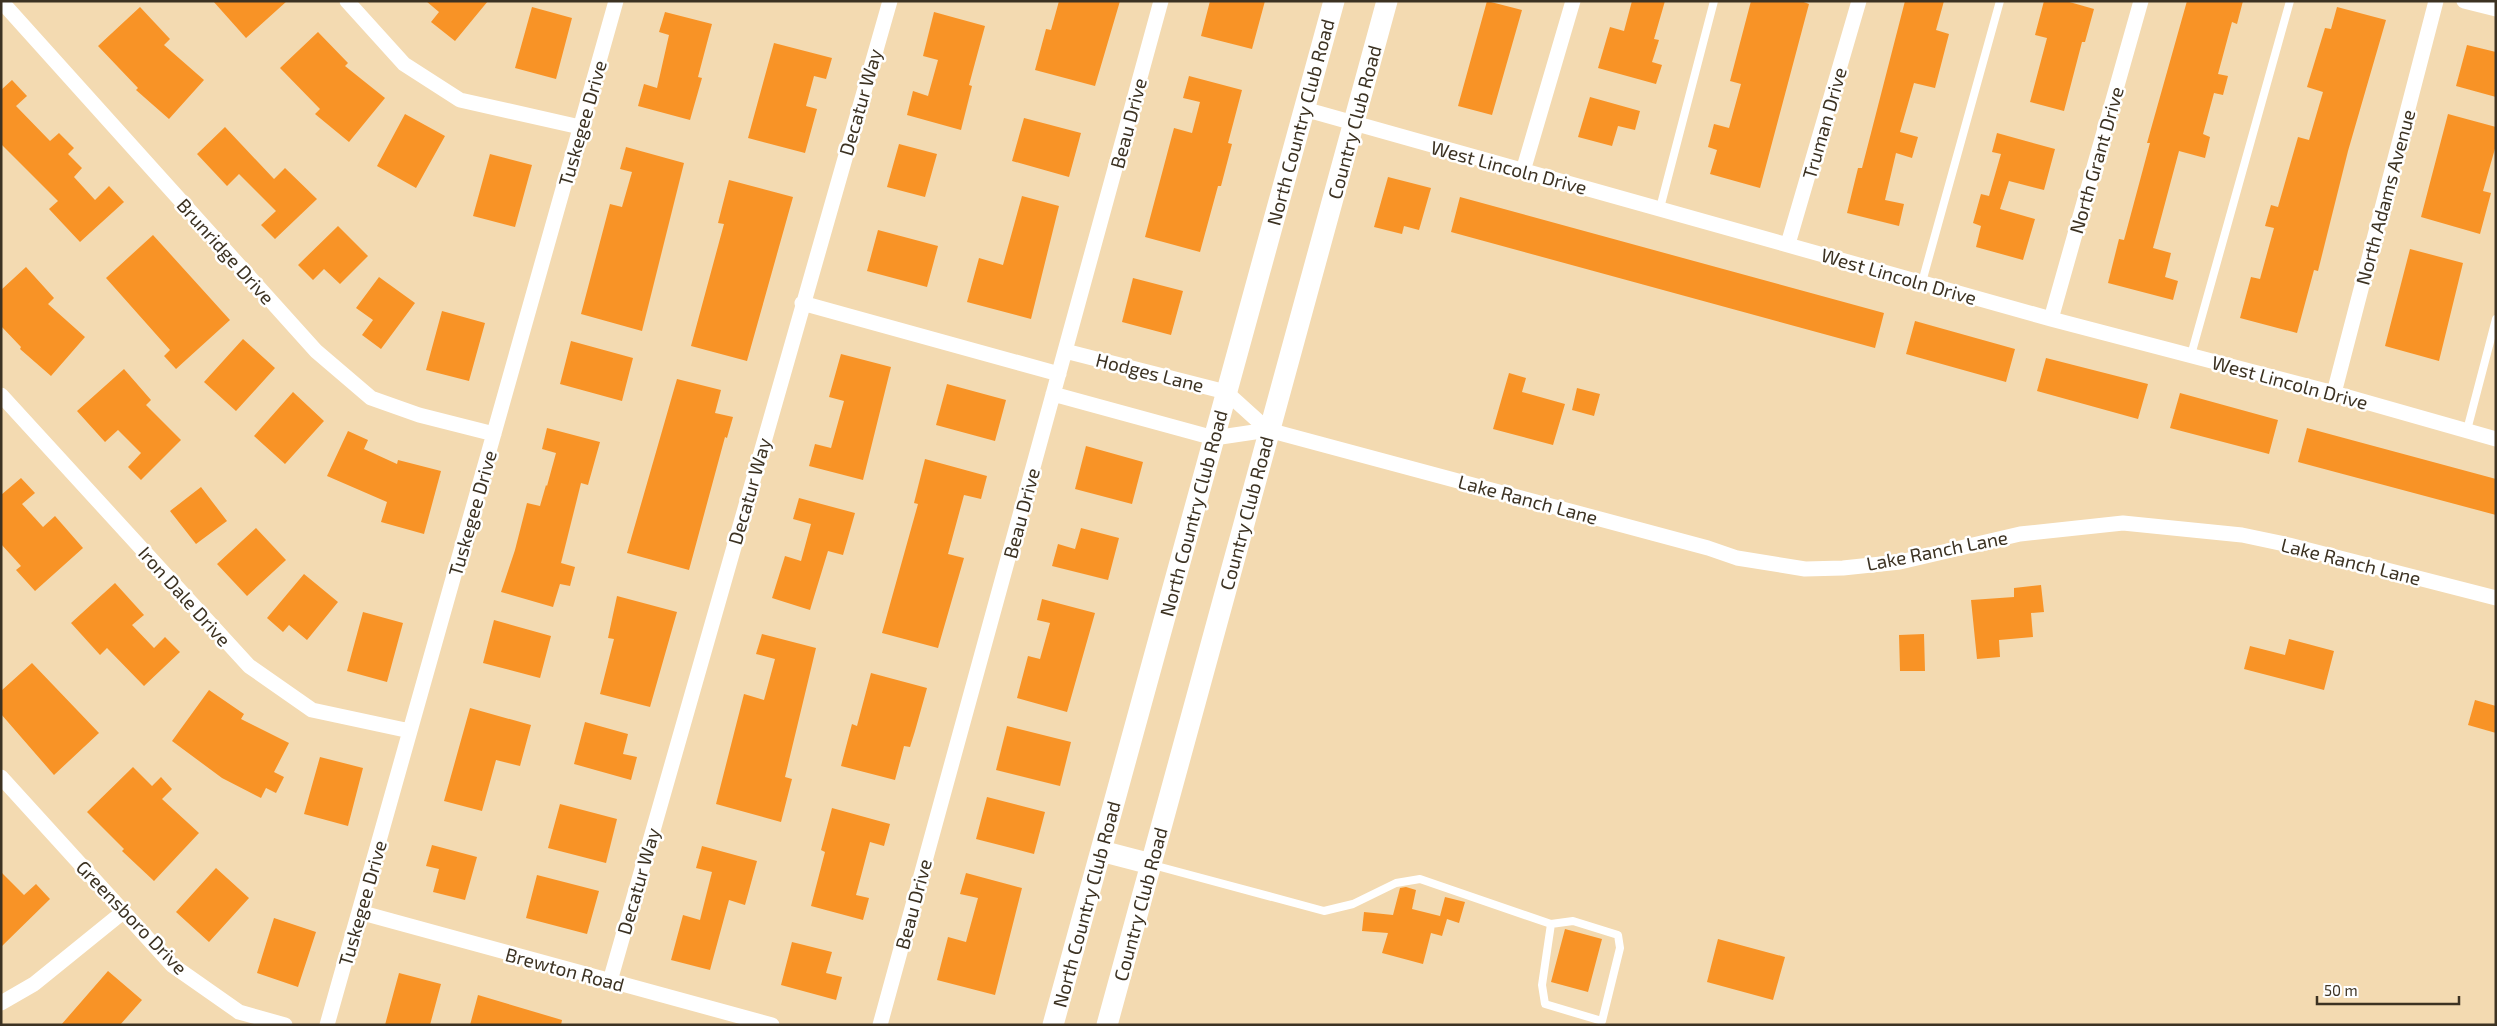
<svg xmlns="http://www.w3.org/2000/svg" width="2497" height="1026" viewBox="0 0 2497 1026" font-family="'Exo 2',sans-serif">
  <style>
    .building { fill: #f89326 }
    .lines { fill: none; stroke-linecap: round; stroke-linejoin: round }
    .lane { stroke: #fff; stroke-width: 8 }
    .street { stroke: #fff; stroke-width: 15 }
    .secondary { stroke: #fff; stroke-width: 21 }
    .labels { text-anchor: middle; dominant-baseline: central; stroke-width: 5; stroke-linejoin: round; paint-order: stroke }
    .street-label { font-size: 19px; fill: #3c3222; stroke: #fff }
  </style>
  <rect width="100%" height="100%" fill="#f3dab1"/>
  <path class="building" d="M213,1H287L246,38Z
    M426,1H488L455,41L431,22L439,12Z
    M1059,1H1120L1095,86L1035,70L1046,29L1051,30Z
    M1210,1H1265L1252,49L1201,36Z
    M1487,1L1522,10L1492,115L1458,106Z
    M1632,1H1665L1654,39L1659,40L1652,62L1662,65L1656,84L1598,68L1610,27L1624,31Z
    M1751,1H1801L1809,4L1760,188L1710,174L1717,150L1708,147L1714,124L1729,128L1741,84L1730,81Z
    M1905,1H1944L1936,30L1949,34L1935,88L1914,83L1900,132L1918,137L1912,158L1896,153L1885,200L1904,204L1899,226L1847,213L1858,168H1862Z
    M2044,1H2066L2094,9L2085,42H2082L2064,111L2030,102L2047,38L2035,35Z
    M2187,1H2243L2237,24L2232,22L2218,74L2228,76L2223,95L2214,93L2203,134L2210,137L2205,158L2179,151L2153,248L2171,253L2165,277L2178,281L2173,300L2108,283L2119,239L2124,240L2150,143H2147Z
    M140,7L170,39L164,45L204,80L169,119L136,90L138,88L98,46Z
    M532,7L572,18L556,79L515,68Z
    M2337,7L2386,20L2348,151L2318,271L2314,270L2297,333L2240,318L2251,277L2260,279L2274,228L2265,226L2271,205L2278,207L2298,137L2309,140L2323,92L2307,87L2325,28L2331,29Z
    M665,12L712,24L698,77L702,78L690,120L638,106L644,84L657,88L669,35L659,32Z
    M934,12L985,26L969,85L972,86L961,130L907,115L913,91L928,96L938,60L923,56Z
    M318,32L348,63L345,66L385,98L349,142L315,114L320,109L280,68Z
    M774,43L832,58L826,79L814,76L806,106L817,109L805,153L748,138Z
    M2467,45L2496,52V97L2456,86Z
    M1189,76L1242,90L1228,143L1232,144L1221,186H1218L1200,252L1145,237L1174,128L1192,133L1200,102L1183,98Z
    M12,80L27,96L16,106L50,141L59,133L74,148L68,154L82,168L74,177L95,200L109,186L124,202L80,242L49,209L58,201L1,144V90Z
    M1590,97L1640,111L1635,130L1618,126L1612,146L1578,137Z
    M405,114L445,136L416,188L377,166Z
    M2448,114L2496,127V145L2483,191L2491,193L2480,234L2421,217Z
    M1024,118L1081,133L1069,177L1012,161Z
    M225,127L274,179L285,168L317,199L275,239L261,225L276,211L239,174L227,186L197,154Z
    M1997,133L2055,149L2044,190L2009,181L2000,209L2035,219L2023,260L1976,247L1981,226L1973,223L1981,194L1989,196L2001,154L1992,152Z
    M899,144L937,154L925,197L887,187Z
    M626,147L684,163L642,331L581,314L610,204L622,207L632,172L620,169Z
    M490,154L532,165L515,227L473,216Z
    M1388,177L1431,188L1419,230L1404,226L1402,234L1374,227Z
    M729,180L793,197L747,361L691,346L724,224L718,223Z
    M1022,196L1059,206L1031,319L967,302L979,258L1003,265Z
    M1460,197L1884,313L1875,348L1451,232Z
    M338,226L368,256L340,284L324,269L313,280L298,265Z
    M878,230L938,246L927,287L867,271Z
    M153,235L230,320L176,369L164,356L170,350L106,278Z
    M2410,249L2463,263L2439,361L2385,346Z
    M26,267L54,298L48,304L85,337L51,376L20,349L21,347L1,326V290Z
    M379,277L415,303L381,349L362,335L373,320L356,308Z
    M1133,278L1183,291L1171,335L1122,322Z
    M442,311L485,323L469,381L426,370Z
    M1915,321L2015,349L2006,382L1906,354Z
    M243,339L275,368L236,411L204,382Z
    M571,341L633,358L622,401L560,384Z
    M841,354L891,367L863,480L809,466L815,444L831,448L844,401L829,397Z
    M2046,358L2148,384L2138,419L2037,391Z
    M124,369L151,400L146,405L181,440L141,480L128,467L141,453L118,430L105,442L77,411Z
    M1509,373L1526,378L1522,392L1565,404L1553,445L1493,429Z
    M677,379L721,390L715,413L733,417L727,438L725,437L689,570L627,553Z
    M947,384L1006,400L995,441L936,425Z
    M1577,388L1600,394L1594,416L1572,410Z
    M293,392L324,421L285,464L254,436Z
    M2180,393L2278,420L2269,454L2170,428Z
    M547,428L600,442L588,485L581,483L561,563L575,567L570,586L560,584L553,607L501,592L515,550L527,503L540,506L546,485L547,486L556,453L542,449Z
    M2307,428L2496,479V515L2298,462Z
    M348,431L368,440L364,449L397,464L398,460L441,471L424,534L381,522L387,502L327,476Z
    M1086,446L1143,462L1132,504L1075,489Z
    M925,459L987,476L981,499L964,495L948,554L964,558L938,648L882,633L918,504L914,503Z
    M21,478L35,493L22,504L43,527L55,516L83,548L35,591L16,570L21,566L1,544V495Z
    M201,487L227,521L196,544L170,511Z
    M799,498L855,513L843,555L828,551L810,610L772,598L785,556L801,561L811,524L793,519Z
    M256,528L286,560L247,596L217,564Z
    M1081,528L1119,538L1108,580L1052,566L1058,544L1075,549Z
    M304,574L338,602L307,640L289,625L283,632L267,618Z
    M115,583L144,615L132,625L154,648L165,637L180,652L144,686L107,648L100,655L71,623Z
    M2041,585L2044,612L2031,613L2033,637L1999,640L2000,657L1977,659L1971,600L2014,597V588Z
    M617,596L677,612L650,707L600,694L614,639L608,638Z
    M1042,599L1095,613L1067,712L1017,698L1028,656L1040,659L1050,623L1037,620Z
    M363,612L403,623L387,682L347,671Z
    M494,620L551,636L540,678L483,663Z
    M762,634L816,648L785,777L792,779L781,822L716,804L744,694L764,700L775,659L756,654Z
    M1924,634L1925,671H1900L1899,635Z
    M2289,639L2334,651L2324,690L2244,669L2250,646L2285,655Z
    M32,663L99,733L54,775L1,714V691Z
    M871,673L927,688L915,731L910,747L904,746L895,780L841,766L852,724L857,726Z
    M209,690L244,714L241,719L289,743L274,772L284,777L276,793L266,788L261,798L222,778L172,741Z
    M2475,700L2496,706V733L2468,725Z
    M470,708L531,725L520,766L496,760L482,811L444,801Z
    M585,722L628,734L623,754L637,757L631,780L574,764Z
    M1007,726L1071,742L1060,786L996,770Z
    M320,757L363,768L348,826L304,814Z
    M133,767L152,786L161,777L172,789L162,799L199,833L154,881L122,851L124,849L87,812Z
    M987,797L1045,812L1034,854L976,839Z
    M560,804L617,819L606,863L548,848Z
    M832,808L890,824L884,846L870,842L856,895L869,898L863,920L811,906L825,852L821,850Z
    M432,845L477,857L465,900L433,892L439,869L426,866Z
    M702,846L757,861L745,905L729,900L710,970L671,960L683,915L700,920L712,872L696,868Z
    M216,868L249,898L209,942L176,912Z
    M1,872L24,895L36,884L50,899L1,947Z
    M966,873L1022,888L995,995L937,980L948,937L966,942L978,898L960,894Z
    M537,875L599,891L587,934L526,918Z
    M1406,887L1416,890L1412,909L1440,916L1445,897L1465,902L1459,923L1447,919L1442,936L1431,933L1423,964L1382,953L1388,933L1362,931L1364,912L1393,915L1400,888Z
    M274,918L316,932L298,987L257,973Z
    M1565,929L1602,939L1588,992L1551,982Z
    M1718,939L1785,957L1773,1000L1707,982Z
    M792,942L832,952L826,973L842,977L836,1000L781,985Z
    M108,971L142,1000L120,1025H61Z
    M399,973L441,984L430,1025H385Z
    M478,995L562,1020L561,1025H470Z"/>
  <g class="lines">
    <path class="lane" d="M1660,208L1714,1
      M1922,282L2000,1
      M2191,355L2290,1
      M2467,430L2496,319
      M1153,865L1324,911L1353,904L1396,883L1420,879L1551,924L1573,921L1618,935L1620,948L1602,1021L1545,1004L1542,985L1551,924"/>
    <path class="street" d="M1,1L316,351L371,398L419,415L494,434
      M347,1L404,64L460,100L580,127
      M2464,1L2496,9
      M1304,109L2051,319L2334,393L2496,439
      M1523,171L1573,1
      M1788,244L1859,1
      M802,303L1059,374
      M2051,319L2141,1
      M2334,393L2436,1
      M1053,394L1214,438L1268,430L1226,392L1065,351
      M1,395L249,666L312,710L410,731
      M1268,430L1708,548L1737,558L1805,569L1843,568L1900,562L2020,534L2123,523L2242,535L2289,545L2496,598
      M1,777L172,965L239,1012L285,1025
      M359,912L772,1025
      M610,981L890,1
      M1,1003L34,984L123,912
      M327,1025L616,1
      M880,1025L1161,1"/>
    <path class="secondary" d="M1101,851L1151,864
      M1053,1025L1334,1
      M1107,1025L1387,1"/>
  </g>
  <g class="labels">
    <g class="street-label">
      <text transform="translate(860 102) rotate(-74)">Decatur Way</text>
      <text transform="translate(1300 122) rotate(-75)">North Country Club Road</text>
      <text transform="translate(1354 122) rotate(-75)">Country Club Road</text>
      <text transform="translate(582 123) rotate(-74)">Tuskegee Drive</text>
      <text transform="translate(1128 123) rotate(-75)">Beau Drive</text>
      <text transform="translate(1824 123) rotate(-74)">Truman Drive</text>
      <text transform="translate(2096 160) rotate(-74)">North Grant Drive</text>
      <text transform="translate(1509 167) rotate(15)">West Lincoln Drive</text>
      <text transform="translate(2385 197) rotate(-75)">North Adams Avenue</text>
      <text transform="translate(226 251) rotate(48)">Brunridge Drive</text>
      <text transform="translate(1899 276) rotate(16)">West Lincoln Drive</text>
      <text transform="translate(1150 372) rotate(14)">Hodges Lane</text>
      <text transform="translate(2290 382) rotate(15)">West Lincoln Drive</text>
      <text transform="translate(749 491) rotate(-74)">Decatur Way</text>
      <text transform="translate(1528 499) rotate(15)">Lake Ranch Lane</text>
      <text transform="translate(472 513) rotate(-74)">Tuskegee Drive</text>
      <text transform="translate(1021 513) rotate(-75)">Beau Drive</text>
      <text transform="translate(1193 513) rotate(-75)">North Country Club Road</text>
      <text transform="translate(1246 513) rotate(-75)">Country Club Road</text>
      <text transform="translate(1937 550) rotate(-11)">Lake Ranch Lane</text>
      <text transform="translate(2351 561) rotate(14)">Lake Ranch Lane</text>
      <text transform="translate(185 596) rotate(48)">Iron Dale Drive</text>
      <text transform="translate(638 881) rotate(-74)">Decatur Way</text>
      <text transform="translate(362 903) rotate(-74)">Tuskegee Drive</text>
      <text transform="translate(913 904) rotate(-75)">Beau Drive</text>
      <text transform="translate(1086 904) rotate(-75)">North Country Club Road</text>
      <text transform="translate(1140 904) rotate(-75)">Country Club Road</text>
      <text transform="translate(132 917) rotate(46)">Greensboro Drive</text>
      <text transform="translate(565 969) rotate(15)">Brewton Road</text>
    </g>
  </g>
  <rect width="2497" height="1026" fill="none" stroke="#3c3222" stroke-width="5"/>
  <path d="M2317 996v8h142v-8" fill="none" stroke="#3c3222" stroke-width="2.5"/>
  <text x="2324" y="996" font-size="15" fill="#3c3222" stroke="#ffffff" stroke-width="4" paint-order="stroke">50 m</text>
</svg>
